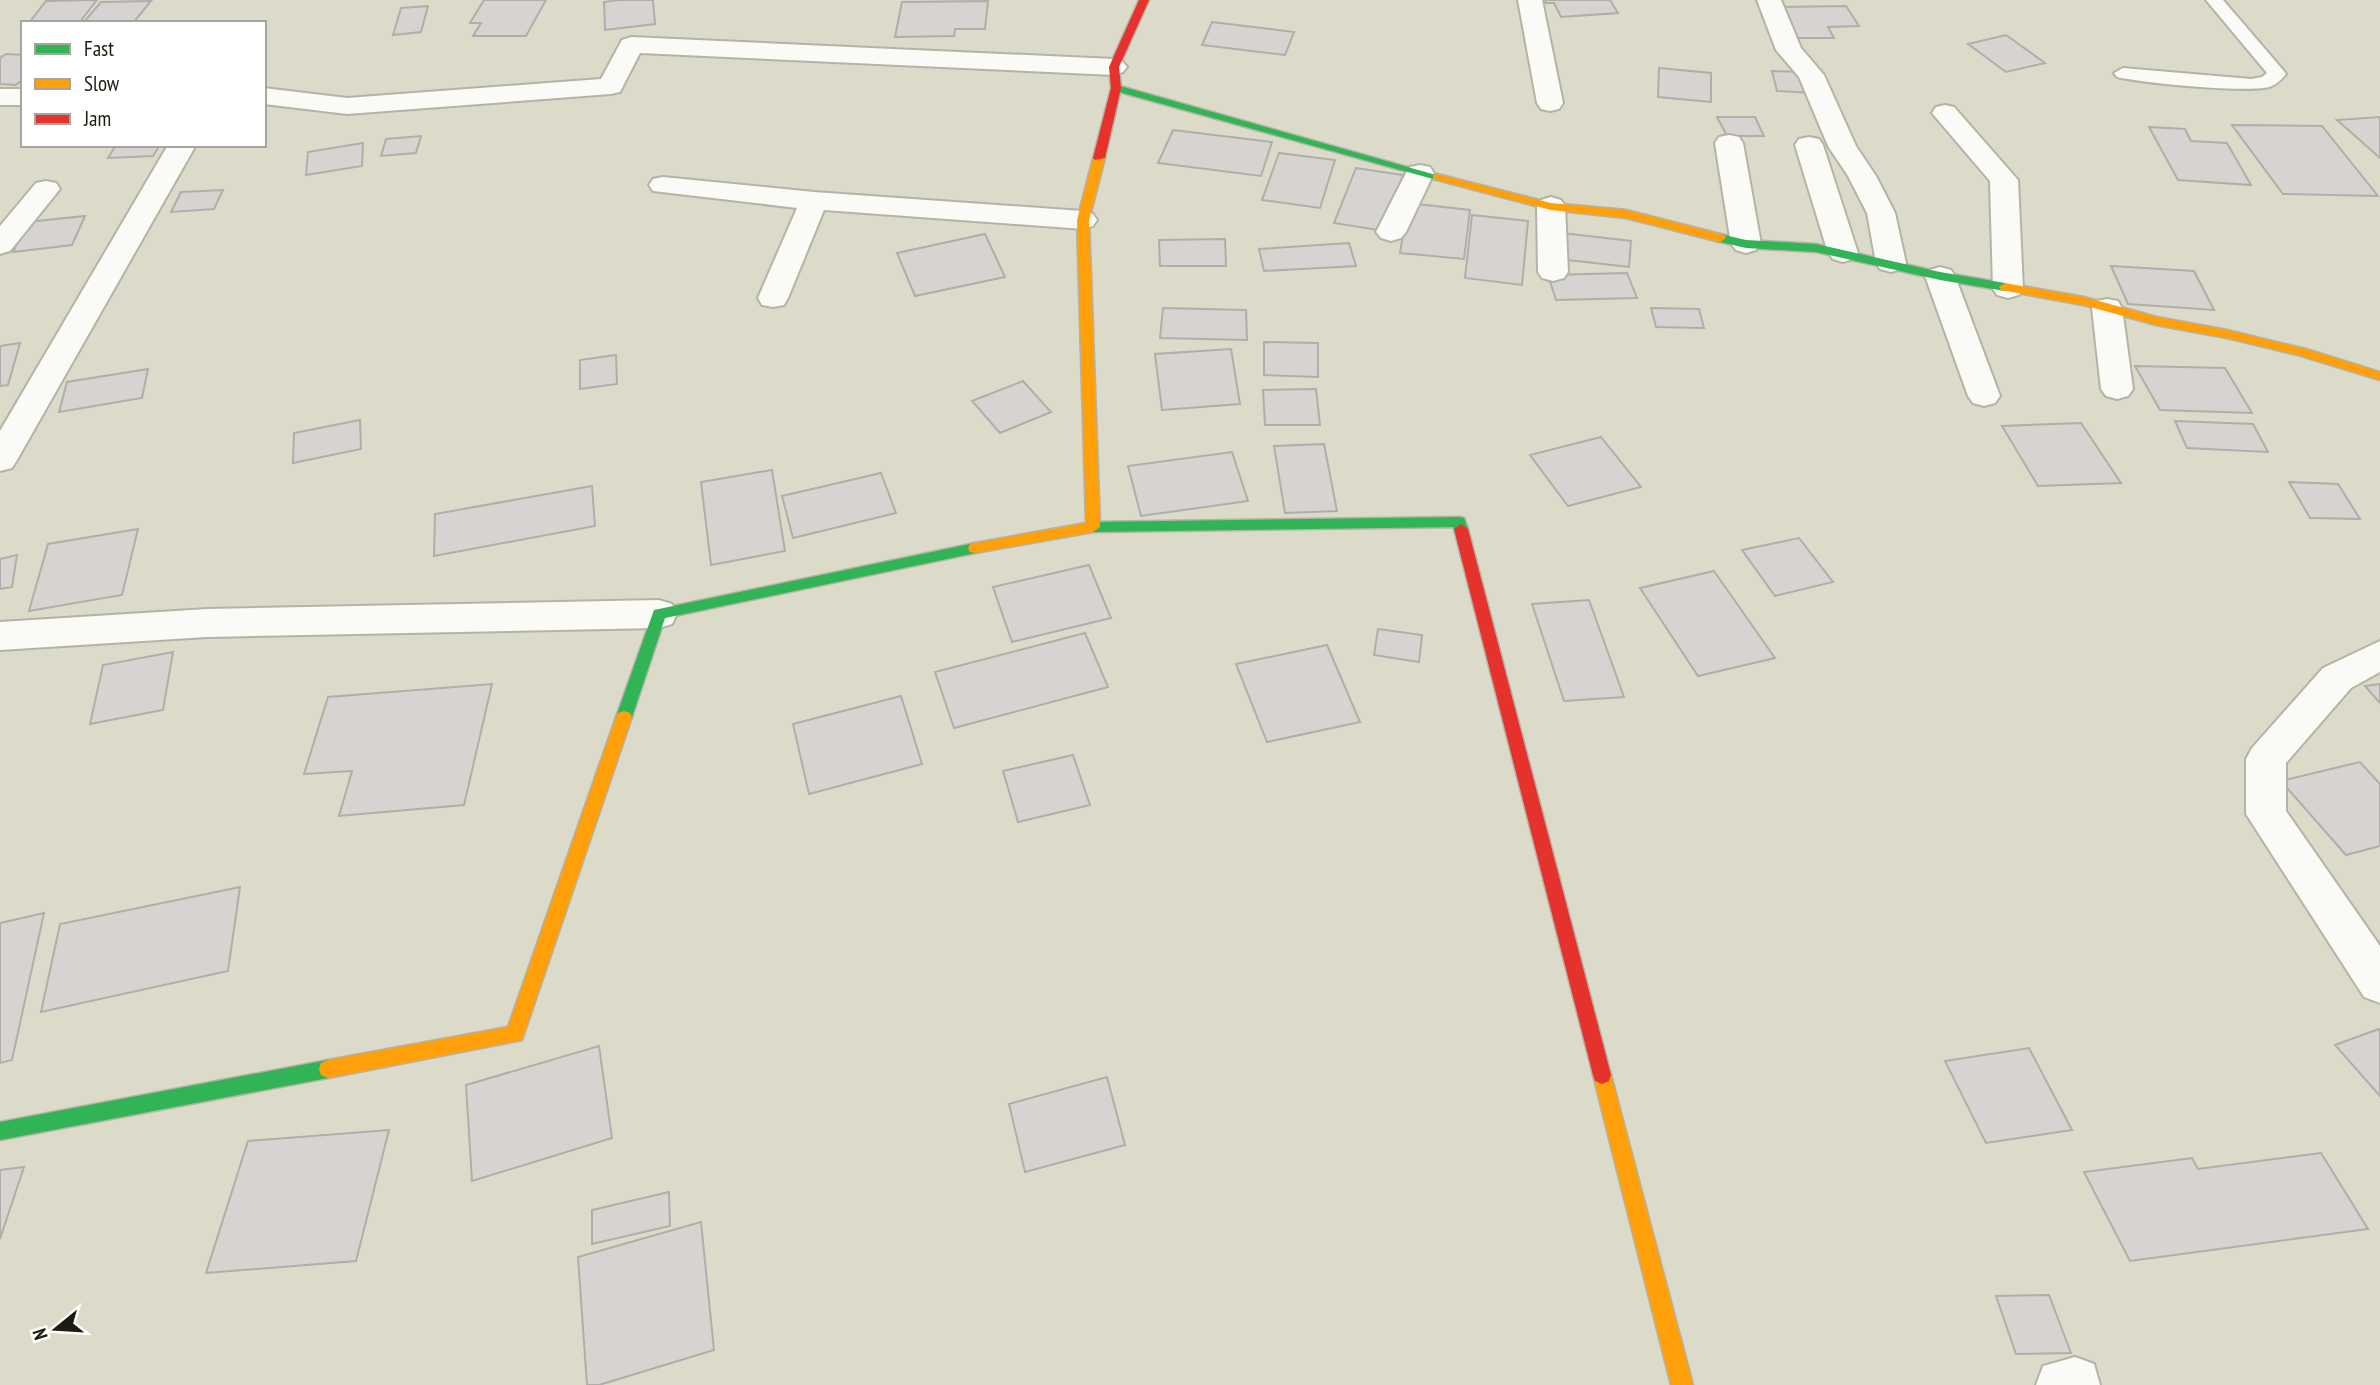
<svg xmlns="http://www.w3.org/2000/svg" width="2380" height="1385" viewBox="0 0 2380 1385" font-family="'PT Sans Narrow',sans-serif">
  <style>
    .building { fill: #d6d3d1; stroke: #b0adaa; stroke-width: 2 }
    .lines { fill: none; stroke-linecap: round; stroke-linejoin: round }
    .lane-casing { stroke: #b4b3a6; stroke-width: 4 }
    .street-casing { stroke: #b4b3a6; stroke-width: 4 }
    .fast-casing { stroke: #b4b3a6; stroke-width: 3 }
    .slow-casing { stroke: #b4b3a6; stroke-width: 3 }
    .jam-casing { stroke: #b4b3a6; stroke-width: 3 }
    .lane { fill: #fafaf7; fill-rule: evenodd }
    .street { fill: #fafaf7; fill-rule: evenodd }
    .fast { fill: #30b455; fill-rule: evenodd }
    .slow { fill: #ff9f0a; fill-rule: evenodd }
    .jam { fill: #e5322d; fill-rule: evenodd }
  </style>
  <rect width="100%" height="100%" fill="#dcdbc9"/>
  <path class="building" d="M97,0L79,23H29L46,1Z
    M484,0H546L526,36H473L481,23H470Z
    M619,0H653L655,24L605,30L604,2Z
    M1544,0H1610L1618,13L1561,17L1554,3H1546Z
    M151,1L133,23H83L101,2Z
    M988,1L985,29H955L954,36L895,37L902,2Z
    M428,6L421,32L393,35L401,8Z
    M1846,6L1859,26L1828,27L1834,38H1791L1774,7Z
    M1212,22L1294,32L1285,55L1202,45Z
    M2006,35L2045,63L2006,72L1968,44Z
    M6,54L23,55V79L16,85L0,84V58Z
    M1659,68L1711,73V102L1658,97Z
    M1772,71L1805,72L1812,93L1777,91Z
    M1717,117H1755L1764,136H1727Z
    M2380,117V158L2337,120Z
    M2232,125L2322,126L2378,196L2283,194Z
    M2149,127L2185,129L2191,141L2227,143L2251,185L2178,180Z
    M1173,130L1272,142L1261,176L1158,163Z
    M421,136L416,153L381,156L386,139Z
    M363,143L362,166L306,175L308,152Z
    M116,145H160L153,156L108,158Z
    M1279,153L1335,160L1320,208L1262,200Z
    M1356,168L1403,175L1384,231L1334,223Z
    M223,190L214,209L171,212L181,192Z
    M1408,203L1470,210L1464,259L1400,253Z
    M1472,215L1528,221L1522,285L1465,278Z
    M85,216L72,245L13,252L27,222Z
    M1562,233L1631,241L1629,267L1559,259Z
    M985,234L1005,277L915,296L897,253Z
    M1225,239L1226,266H1160L1159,240Z
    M1349,243L1356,266L1264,271L1259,249Z
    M2111,266L2194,271L2214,310L2128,304Z
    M1627,273L1637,298L1556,300L1548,275Z
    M1163,308L1246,310L1247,340L1160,338Z
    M1651,308L1699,309L1704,328L1656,327Z
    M1264,342L1318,343V377L1264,375Z
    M20,343L8,385L0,386V346Z
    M1231,349L1240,404L1162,410L1155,354Z
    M616,355L617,384L580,389V360Z
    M2135,366L2225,368L2252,413L2160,410Z
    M148,369L142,398L59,412L67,382Z
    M1023,381L1051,412L1000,433L972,401Z
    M1316,389L1320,425H1265L1263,390Z
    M360,420L361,449L293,463L294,433Z
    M2175,421L2253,424L2268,452L2187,448Z
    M2081,423L2121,483L2038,486L2002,426Z
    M1601,437L1641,487L1568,506L1530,455Z
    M1324,444L1337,511L1285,513L1274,446Z
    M1232,452L1248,501L1141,516L1128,466Z
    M772,470L785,551L711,565L701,482Z
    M881,473L896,513L793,538L782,496Z
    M2289,482L2338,484L2360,519L2310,518Z
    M592,486L595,526L434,556L435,514Z
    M138,529L122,595L29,611L48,544Z
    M1799,538L1833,582L1775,596L1742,550Z
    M17,555L12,587L0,589V559Z
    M1089,565L1111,618L1012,642L993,587Z
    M1714,571L1775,658L1698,676L1640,588Z
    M1589,600L1624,697L1564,701L1532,604Z
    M1378,629L1422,635L1419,662L1374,655Z
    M1085,633L1108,687L954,728L935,672Z
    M1327,645L1360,722L1267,742L1236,664Z
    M173,652L163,710L90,724L103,665Z
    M492,684L464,805L339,816L352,771L304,774L328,697Z
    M2380,684V703L2365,686Z
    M901,696L922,764L809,794L793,724Z
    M1073,755L1090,805L1018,822L1003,771Z
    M2360,762L2380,784V846L2346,855L2281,781Z
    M240,887L228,971L41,1012L60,924Z
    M44,913L12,1060L0,1063V923Z
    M2379,1029L2380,1030V1096L2335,1045Z
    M599,1046L612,1138L472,1181L466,1085Z
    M2029,1048L2072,1130L1986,1143L1945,1061Z
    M1107,1077L1125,1145L1025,1172L1009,1104Z
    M389,1130L356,1261L206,1273L248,1141Z
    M2321,1153L2368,1229L2130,1261L2084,1172L2192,1158L2198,1169Z
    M24,1167L0,1239V1170Z
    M669,1192L670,1226L592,1244V1210Z
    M701,1222L714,1350L599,1385H587L578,1257Z
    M2049,1295L2071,1353L2016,1354L1996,1296Z"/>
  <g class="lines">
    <g class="lane-casing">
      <path id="lane" d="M2206,0H2223L2283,70L2286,74C2281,80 2276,85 2269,87C2245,93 2142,83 2117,77L2114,73L2123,68L2251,79L2262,77L2267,73Z"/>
    </g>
    <g class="street-casing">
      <path id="street" d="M1518,0H1542L1563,103L1559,109L1550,111L1541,109L1537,103Z
        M1757,0H1781L1801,48L1824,75L1856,146L1876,176L1895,213L1906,263L1902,269L1891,272L1880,269L1876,263L1867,213L1848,176L1828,146L1799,77L1776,50Z
        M631,37L1114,59L1123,62L1127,67L1123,72L1114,75L640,53L620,92L611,94L347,114L264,104V88L347,98L601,79L622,40Z
        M0,89H23V105H0Z
        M1945,105L1954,107L2018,180L2023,289L2019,295L2008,298L1997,295L1993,289L1990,181L1932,113L1936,107Z
        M1729,135L1739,137L1743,143L1761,244L1756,250L1746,253L1736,250L1731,244L1715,143L1719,137Z
        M1809,137L1819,139L1823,145L1858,253L1853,259L1843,262L1833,259L1828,253L1795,145L1799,139Z
        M168,145H196L17,460L12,468L0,471V431Z
        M1420,165L1430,167L1434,173L1406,232L1401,238L1391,241L1381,238L1376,232L1406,173L1410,167Z
        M663,177L814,192L1083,211L1093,214L1097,220L1093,226L1083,229L824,210L788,298L784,305L773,307L762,305L758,298L797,208L653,191L649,185L653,179Z
        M46,181L56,183L60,189L10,251L0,254V226L36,183Z
        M1551,197L1561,200L1565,206L1568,272L1564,278L1553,281L1542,278L1538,272L1537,206L1541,200Z
        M1940,267L1951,270L1955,276L2000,396L1995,403L1984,406L1973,403L1968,396L1925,276L1929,270Z
        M2107,299L2118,301L2122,308L2133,389L2128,396L2117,399L2106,396L2101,389L2092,308L2096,301Z
        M659,600L672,604L677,614L672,624L659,628L207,637L0,650V622L207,609Z
        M2380,641V672L2351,688L2286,763V811L2380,946V1003L2364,997L2246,814V759L2252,748L2323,668Z
        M2075,1357L2094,1364L2100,1385H2036L2043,1366Z"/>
    </g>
    <g class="fast-casing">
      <path id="fast" d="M1112,86H1120L1443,177L1433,179L1112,90Z
        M1720,234L1746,240L1816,244L1940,272L2005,283L2011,287L2005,291L1940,280L1816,252L1746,248L1716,241V235Z
        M1459,517L1464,518L1468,529L1461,534L1456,533L1453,527L1093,532L1086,527L1093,522Z
        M975,543L980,544L982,548L980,552L665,618L632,717L630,721H618L616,717L654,610Z
        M328,1060L335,1063L337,1069L335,1075L328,1078L0,1140V1122Z"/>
    </g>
    <g class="slow-casing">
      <path id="slow" d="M1099,155L1105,158L1089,220L1100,527L1093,532L975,553L970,552L968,548L970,544L975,543L1086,523L1077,220L1093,158Z
        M1437,174L1551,203L1626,210L1724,235L1726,238L1720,242L1626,218L1551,210L1433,179V175Z
        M2005,283L2084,297L2157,317L2227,330L2306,349L2380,372V380L2298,355L2227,338L2156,325L2083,305L2001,290L1999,287Z
        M624,711L630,713L632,717L522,1040L328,1078L321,1075L319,1069L321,1063L328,1060L508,1027L616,717L618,713Z
        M1602,1066L1609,1069L1611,1075L1693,1385H1671L1593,1075L1595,1069Z"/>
    </g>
    <g class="jam-casing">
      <path id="jam" d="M1139,0H1149L1119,67L1121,88L1105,158L1095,160L1093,158L1111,88L1109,67Z
        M1461,524L1468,529L1611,1075L1609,1081L1602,1084L1595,1081L1593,1075L1454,529Z"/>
    </g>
    <use href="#lane" class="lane"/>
    <use href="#street" class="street"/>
    <use href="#fast" class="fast"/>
    <use href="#slow" class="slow"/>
    <use href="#jam" class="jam"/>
  </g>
  <rect x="21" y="21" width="245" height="126" fill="#ffffff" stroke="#a5a49f" stroke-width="2"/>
  <rect x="35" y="44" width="35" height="10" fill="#30b455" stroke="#a5a49f" stroke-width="2"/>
  <text x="84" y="56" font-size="21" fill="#1d1c10">Fast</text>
  <rect x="35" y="79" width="35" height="10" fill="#ff9f0a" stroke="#a5a49f" stroke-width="2"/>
  <text x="84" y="91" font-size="21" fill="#1d1c10">Slow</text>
  <rect x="35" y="114" width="35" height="10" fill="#e5322d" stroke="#a5a49f" stroke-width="2"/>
  <text x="84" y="126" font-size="21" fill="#1d1c10">Jam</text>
  <g transform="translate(56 1329) rotate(252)" stroke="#ffffff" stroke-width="5" paint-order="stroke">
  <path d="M0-5L12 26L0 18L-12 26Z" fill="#1d1c10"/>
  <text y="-10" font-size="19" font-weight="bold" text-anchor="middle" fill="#1d1c10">N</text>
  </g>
</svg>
